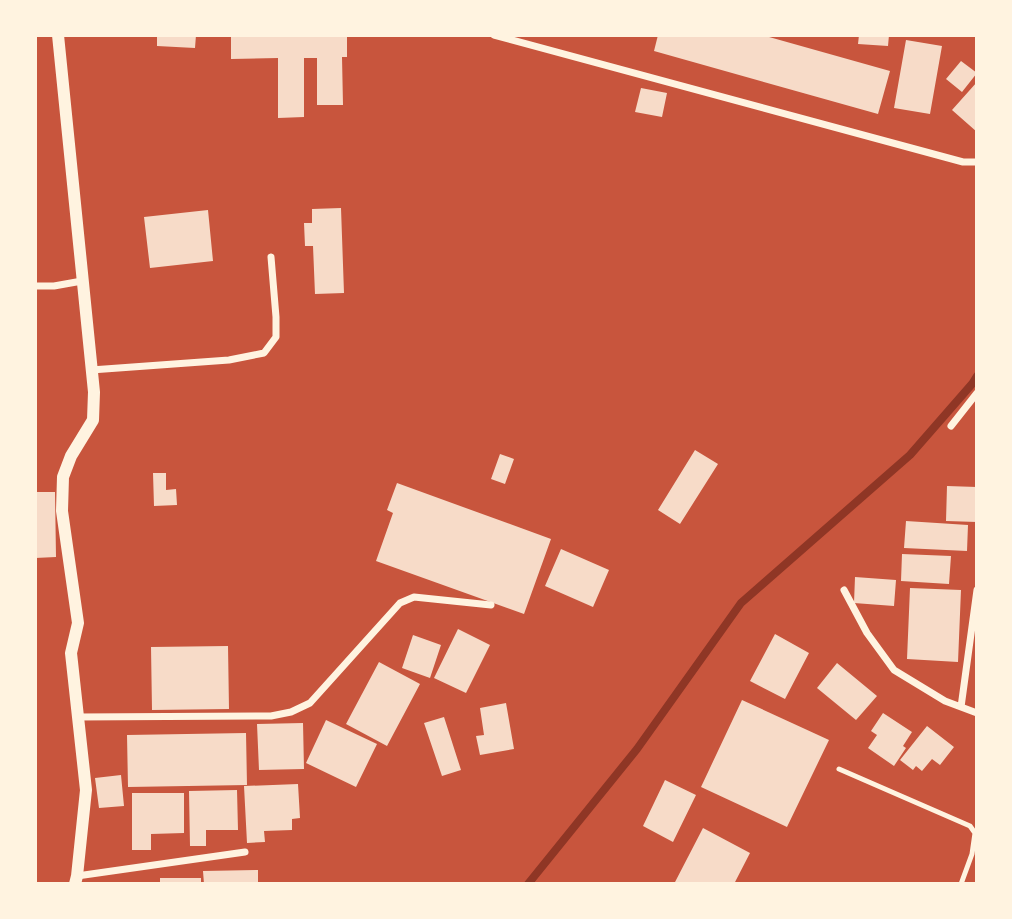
<svg xmlns="http://www.w3.org/2000/svg" width="1012" height="919" viewBox="0 0 1012 919" font-family="'PT Sans Narrow',sans-serif">
  <style>
    .lines { fill: none; stroke-linecap: round; stroke-linejoin: round }
    .stream { stroke: #8f3625; stroke-width: 8 }
    .building { fill: #f7dbc8 }
    .service { stroke: #fff3e0; stroke-width: 5 }
    .minor { stroke: #fff3e0; stroke-width: 7 }
    .tertiary { stroke: #fff3e0; stroke-width: 12 }
  </style>
  <rect width="100%" height="100%" fill="#c8553d"/>
  <g class="lines">
    <path class="stream" d="M528,884L637,749L741,603L910,455L972,384L977,376"/>
  </g>
  <path class="building" d="M157,35H196L195,48L157,46Z
    M231,35H347V57H342L343,105H317V58H304V117L278,118V58L231,59Z
    M658,35H762L890,71L878,114L654,51Z
    M859,35H889L888,46L858,44Z
    M906,40L942,46L930,114L894,108Z
    M961,61L977,73L962,92L946,79Z
    M977,82V132L952,110Z
    M641,88L667,93L662,117L635,112Z
    M341,208L344,293L315,294L313,246H305L304,223H312V209Z
    M208,210L213,261L150,268L144,217Z
    M695,450L718,464L680,524L658,510Z
    M500,454L514,459L505,484L491,479Z
    M153,473H166V490L176,489L177,505L154,506Z
    M397,483L551,539L524,614L376,561L393,513L387,510Z
    M947,486L977,487V522L946,521Z
    M35,492H55L56,557L35,558Z
    M906,521L968,525L967,551L904,548Z
    M561,549L609,570L593,607L545,586Z
    M902,554L951,556L949,584L901,581Z
    M855,577L896,580L894,606L854,603Z
    M910,588L961,590L958,662L907,659Z
    M458,629L490,645L466,693L434,678Z
    M775,634L809,653L785,699L750,681Z
    M413,635L441,645L430,678L402,668Z
    M228,646L229,709L152,710L151,647Z
    M379,662L420,684L387,746L346,724Z
    M837,663L877,696L856,720L817,688Z
    M742,700L829,740L787,827L701,787Z
    M506,703L514,749L480,755L476,736L484,735L480,708Z
    M883,713L912,732L903,746L906,748L894,766L868,748L877,735L871,731Z
    M444,717L461,770L442,776L424,723Z
    M326,720L377,744L356,787L306,763Z
    M303,723L304,769L259,770L257,724Z
    M927,726L954,747L940,765L932,759L922,771L916,766L913,770L900,760Z
    M246,733L247,785L128,787L127,735Z
    M121,775L124,806L99,808L95,778Z
    M665,780L696,795L673,842L643,826Z
    M298,784L300,818L292,819V830L264,831L265,842L247,843L244,786Z
    M237,790L238,830H206V846H190L189,791Z
    M132,793H184V833L151,834V850H132Z
    M703,828L750,853L734,884H674Z
    M258,870V884H204L203,871Z
    M160,878H201V884H160Z"/>
  <g class="lines">
    <path class="service" d="M839,769L970,826L975,833L972,854L961,884"/>
    <path class="minor" d="M494,35L963,162H977
      M35,286H54L82,281
      M91,370L229,360L264,353L276,337V317L271,257
      M951,426L977,393
      M844,590L867,633L894,670L945,701L977,713
      M961,707L977,590
      M78,717L271,716L291,712L310,703L400,603L414,597L491,605
      M77,876L245,852"/>
    <path class="tertiary" d="M58,35L94,392L93,420L71,456L63,477L62,511L78,623L71,653L86,790L77,876L75,884"/>
  </g>
  <rect width="1012" height="919" fill="none" stroke="#fff3e0" stroke-width="74"/>
</svg>
